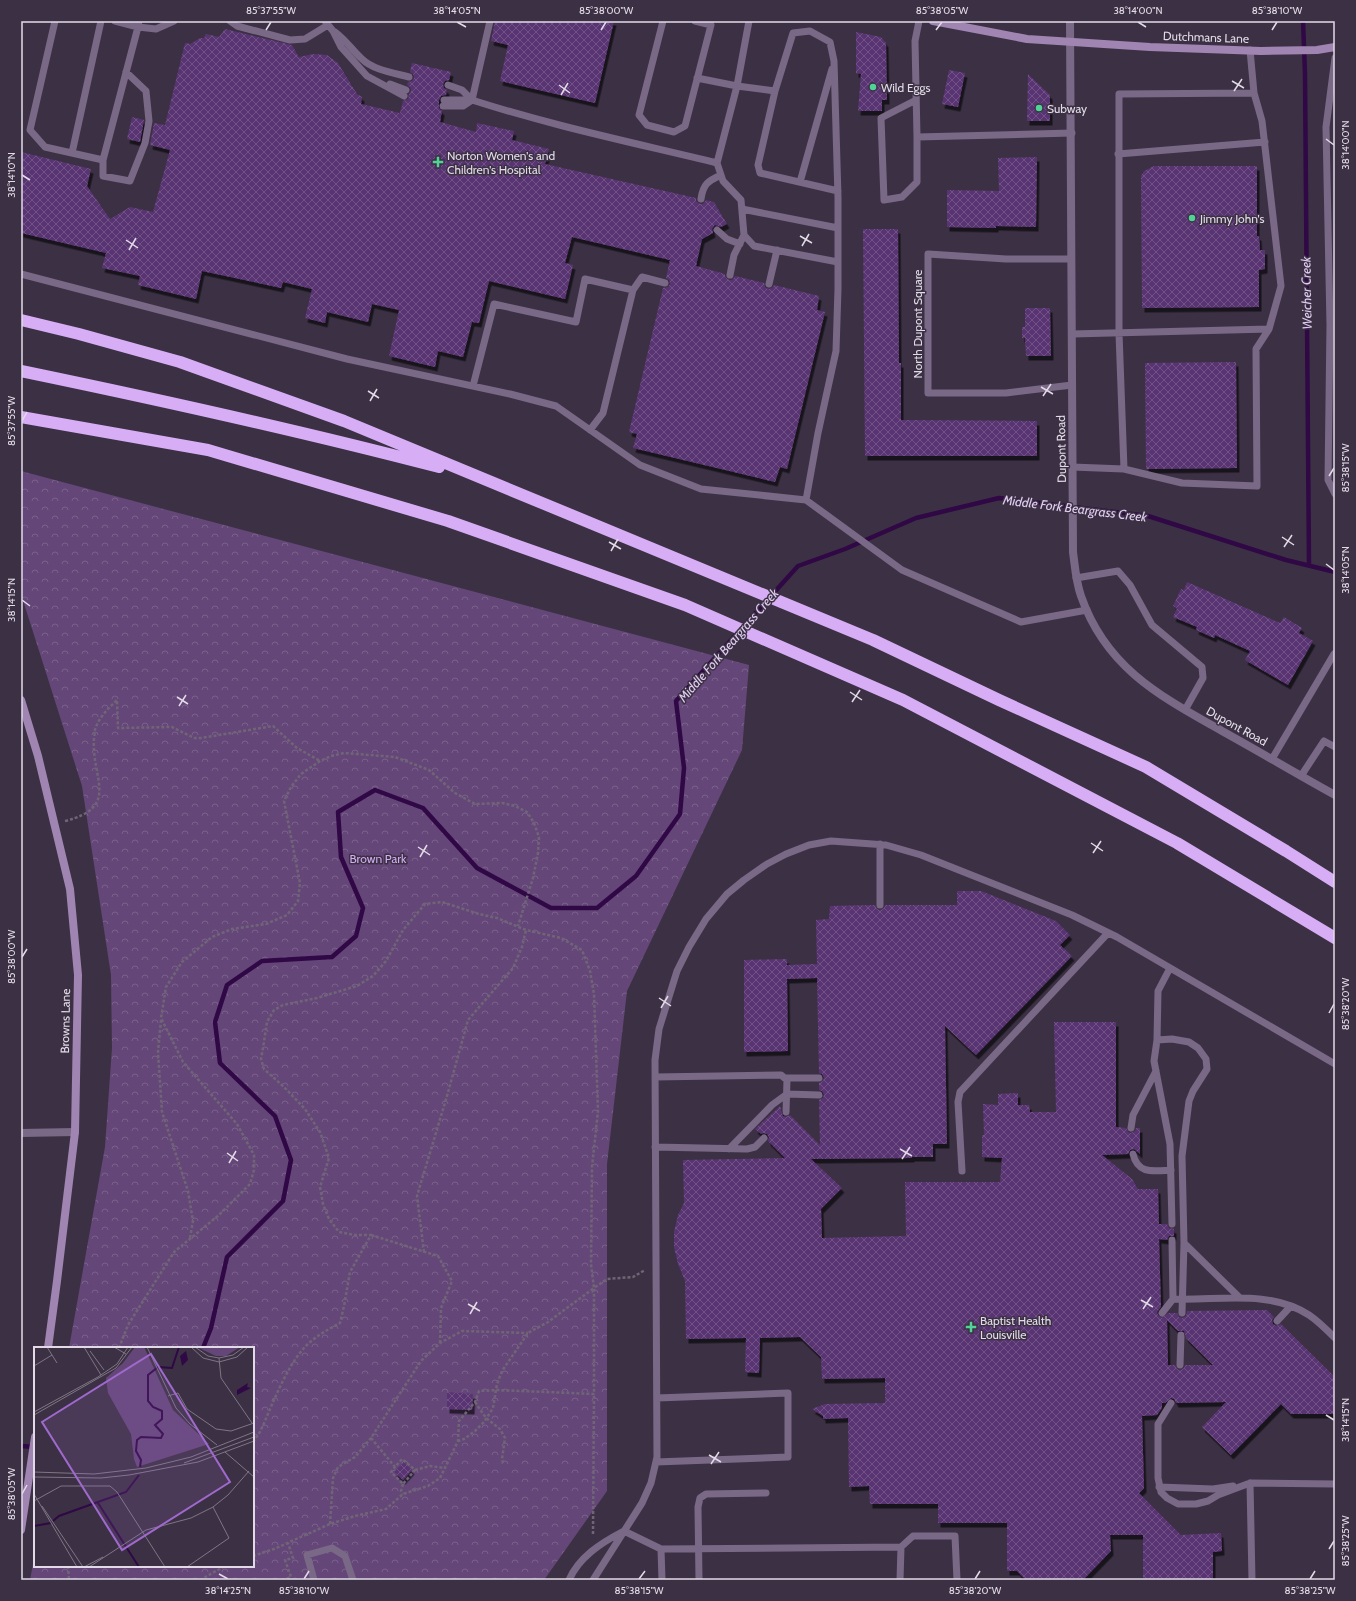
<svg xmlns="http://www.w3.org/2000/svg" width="1356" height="1601" viewBox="0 0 1356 1601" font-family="Cabin,sans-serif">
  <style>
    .park { fill: url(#park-crowns) }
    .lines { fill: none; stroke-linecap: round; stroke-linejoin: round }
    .stream { stroke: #300845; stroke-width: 4.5 }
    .building { fill: url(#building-cross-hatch); fill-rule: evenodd; filter: url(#shadow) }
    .path { stroke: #6f6576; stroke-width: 2.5; stroke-dasharray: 3 2; stroke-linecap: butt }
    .lane { stroke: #7a6986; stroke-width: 7 }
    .street { stroke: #7a6986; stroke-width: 8 }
    .secondary { stroke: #a085b3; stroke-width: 8 }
    .highway { stroke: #d7aef5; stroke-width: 12 }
    .ticks { fill: none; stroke: #e2dbe7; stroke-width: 1.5 }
    .poi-dot { fill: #51d398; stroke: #3c3144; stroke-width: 1.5 }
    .labels { text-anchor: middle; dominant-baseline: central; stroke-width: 3; stroke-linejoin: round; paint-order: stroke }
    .street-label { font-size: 12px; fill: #e2dbe7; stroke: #3c3144 }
    .poi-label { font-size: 12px; fill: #e2dbe7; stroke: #3c3144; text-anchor: start }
    .park-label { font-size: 12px; fill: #d5abf4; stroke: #3c3144 }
    .water-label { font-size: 13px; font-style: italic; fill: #e1cdf2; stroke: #3c3144 }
    .inset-river { fill: none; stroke: #300845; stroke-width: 2 }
    .inset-road { fill: none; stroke: #7e7585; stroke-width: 1 }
    .view { fill: #9f69cd; fill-opacity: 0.15; stroke: #9f69cd; stroke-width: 2 }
    .inset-edge { fill: none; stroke: #e2dbe7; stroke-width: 2 }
    .neatline { fill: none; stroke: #e2dbe7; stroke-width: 1.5 }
    .ticks-label { font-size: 10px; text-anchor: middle; fill: #e2dbe7 }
  </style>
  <defs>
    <pattern id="park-crowns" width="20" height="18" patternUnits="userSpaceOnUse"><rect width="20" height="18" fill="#644778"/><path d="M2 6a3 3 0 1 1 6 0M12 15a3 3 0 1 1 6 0" fill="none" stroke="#7a618b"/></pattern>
    <pattern id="building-cross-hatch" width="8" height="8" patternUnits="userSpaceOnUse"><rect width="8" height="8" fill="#593472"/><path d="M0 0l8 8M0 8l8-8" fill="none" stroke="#715186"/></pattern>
    <filter id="shadow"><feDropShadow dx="2.5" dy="4.5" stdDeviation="0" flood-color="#0009"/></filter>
  </defs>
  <rect width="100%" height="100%" fill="#3c3144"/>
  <path class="park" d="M21,471L749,665L742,750L627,991L607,1164V1491L544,1580H30L35,1553V1566H253V1348H69L105,1147L112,1048L111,975L82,786L21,594Z"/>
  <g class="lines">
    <path class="stream" d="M1303,21L1305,74L1309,565
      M203,1348L211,1328L227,1257L283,1201L291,1160L275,1116L220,1063L215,1022L227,985L262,961L332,957L356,936L363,908L341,857L338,812L375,790L423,808L477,868L551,908H597L636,876L680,814L684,768L676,701L798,566L845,549L916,518L999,498L1148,516L1286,560L1335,572
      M21,1446L35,1447"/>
  </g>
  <path class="building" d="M495,21H614L595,103L500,81L508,45L491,41Z
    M225,29L292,45L299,57L313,54L327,55L338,63L357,94L362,97L361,104L400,113L403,101L408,99L409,94L411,91L410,87L407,85L408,82L412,81L414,78L413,74L410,72L412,63L451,72L449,80L445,81L443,84L444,88L447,90L446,95L441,96L439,100V108L442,111L440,122L476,132L477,123L514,131L512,140L549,149L545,164L696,198V201L700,204H703L706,200L714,202L727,224L721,227L715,225L712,229L713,233L702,239L696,266L725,274V277L729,280H732L735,276L764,283L765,287L768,289L772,288L774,285L819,296L817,310L825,312L787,469L780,467L775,482L633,448L637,434L629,432L663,288L668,287L670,284L669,280L666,278L670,260L572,237L565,263L573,265L565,299L489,281L479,323L472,322L463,357L438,351L435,367L389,356L399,310L372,304L368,322L327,312L325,323L305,318L312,289L283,282L281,288L202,271L196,299L138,285L140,276L102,268L106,253L21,233V152L91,169L87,186L110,219L130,207L153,212L170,150L150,145L154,123L165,125L185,43L190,44L200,38H204L206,34L219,37Z
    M856,32L881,37L886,43L887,100H882V111H858L861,74L856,73Z
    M949,70L965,73L958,107L942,104Z
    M1028,74L1050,95V121H1027Z
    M132,117L144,120L140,142L127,139Z
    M1037,157L1036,227L996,226V228L947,227V190L999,191L998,158Z
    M1154,166H1257V236H1259L1260,250H1265V269L1259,270V307L1142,308L1141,176L1144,171Z
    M863,229H898L899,363H901V420L1037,421V456H865Z
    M1025,308H1050L1051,356H1026L1025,338H1022V327H1025Z
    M1236,362L1237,468L1146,469L1145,363Z
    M1187,582L1280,623L1284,617L1302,628L1299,633L1313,641L1288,685L1245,660L1250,651L1215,635L1214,638L1196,630L1197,627L1173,617L1177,608L1173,606L1181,589L1184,590Z
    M957,891H981L1056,921L1070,935L1060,945L1072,956L976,1055L945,1026L947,1144H933V1157H912V1158L811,1159L842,1188L821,1209L822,1238L906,1236L905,1182H1000L1002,1158L982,1157V1135H984L983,1104L998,1105V1094L1018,1093V1105H1029L1030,1112H1056L1054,1022H1116V1127L1126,1128L1128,1132L1131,1133L1135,1131L1136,1128H1140V1154L1134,1149L1130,1150L1128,1154L1102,1155L1132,1179L1138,1189H1158L1159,1224H1167L1169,1228L1174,1229V1236H1169L1167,1240L1159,1239L1161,1307L1157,1312L1158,1315L1162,1318L1168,1313H1177L1179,1317L1182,1318L1186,1316L1187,1311L1267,1310L1274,1317L1272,1320L1273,1324L1276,1326L1281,1324L1335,1377V1414H1291L1281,1404L1231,1455L1202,1427L1226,1402L1176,1403L1174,1399L1171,1398L1165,1403H1162V1408L1157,1415L1142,1416L1144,1488L1139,1493L1181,1535L1221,1533L1222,1551L1213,1552V1580H1143V1535H1110L1111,1551L1083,1580H1026L1017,1571H1007V1523H938V1504H870L869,1486L849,1487L848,1418L823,1419V1416L812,1409L825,1404L885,1403V1378L822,1379L821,1357L800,1337L760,1338L759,1373L745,1372L746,1338L686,1339L685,1281L678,1264L674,1247V1232L678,1215L684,1203L683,1160L785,1158L768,1141L769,1137L767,1134L763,1133L761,1134L755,1129L780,1106L783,1116L786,1117L790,1115L820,1145L819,1100L823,1098L824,1095L822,1091L819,1090V1083L823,1081L824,1078L822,1074L819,1073L817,978L787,979L788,1051L744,1052V960L787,959V965L817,964L816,920L829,919L830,906L875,905L877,909L880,910L884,908L885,905H957ZM1167,1320L1178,1331H1184L1186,1338L1213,1365H1185L1184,1368L1180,1370L1177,1369L1175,1365H1168Z
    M447,1392L473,1394L472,1410L447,1409Z
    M404,1462L412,1470L403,1480L394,1472Z"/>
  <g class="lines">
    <path class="path" d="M65,821C121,807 91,778 94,739C95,735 94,730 96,727C100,716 109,708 117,700L118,728L172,727L194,738H201L273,726L297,748L320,761
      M161,1020L158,1052L162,1112L188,1191L193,1221L190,1238
      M371,1235L438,1256L452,1281L441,1308L440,1343
      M424,1252L417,1196L447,1096L468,1020L513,968L522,947L526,930
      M119,1348L128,1325L174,1252L219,1215L250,1184L254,1170V1155L237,1124L183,1062L161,1018L166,987L182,962L212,937L232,929L266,924L287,915L298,901L300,883L284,801L291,787L301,774L320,761L331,756L344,753L395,757L429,770L455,793L475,804L502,803L515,806L527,812L534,823L539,837L538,853L533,878L518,926
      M475,1402L486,1418L500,1429L505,1438L502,1459L503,1463
      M371,1438L395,1467L402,1459L415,1470L403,1484L391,1472L395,1467
      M253,1442L260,1432C272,1406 285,1369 304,1348C314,1337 327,1330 340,1323L344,1306L350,1272L371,1235H355L339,1232L329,1219L323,1204L320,1187L329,1158L320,1132L305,1109L284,1087L264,1069L261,1059L263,1048L267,1022L274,1010L283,1005L317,998L357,986L373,976L386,961L403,930L425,904L442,902L479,914L497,918L526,930L561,938L582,950L590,971L594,994L598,1111L592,1167L591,1264L594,1288L548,1322L528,1333L502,1371L497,1384L493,1408L484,1422L475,1431L464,1439L458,1441
      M415,1470L430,1466L444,1468
      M403,1484L401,1491L403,1494
      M330,1524L333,1478L338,1467L355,1457L371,1438L421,1361L440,1343L462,1331L528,1333
      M593,1534L594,1394
      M253,1556L274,1549L330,1524L355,1516L386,1509L403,1494L428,1486L440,1478L458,1441L459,1421L475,1402L479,1391L497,1390L594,1394V1288L607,1279L633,1277L645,1270
      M68,1566L69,1580
      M200,1580L225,1566
      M282,1580L291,1577L285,1560L293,1558L288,1543"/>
    <path class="lane" d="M55,21L30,130L45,147L103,160L138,27L156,29L174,21
      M115,21L138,27L139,21
      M230,21L237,26L290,40L305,39L328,25
      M325,21L333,31L341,47L367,76L404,96
      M490,21L472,100C553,126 635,143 717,163L723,181L741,200L744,235L754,246L838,262
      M663,21L639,115L647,125L674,132L685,126L711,25L695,21
      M749,21L737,86L775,91L793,33L810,31L830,42L834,61L838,197V289L836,351L818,433L806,500
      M919,21L915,41L917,137L1072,133
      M335,32C346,40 352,50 362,59C373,70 394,73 409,77
      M1335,58L1326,127L1330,325L1328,480L1335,494
      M697,78L737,86L717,163
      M390,84L406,90
      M448,85L462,90L472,100
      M775,91L758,165L760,173L838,191
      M444,100H472
      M916,100L881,118L884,200L902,197L917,182V137
      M443,106H463L472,100
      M72,153L101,21
      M1118,154L1265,142
      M103,160V176L130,181L145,143L149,121L146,91L126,72
      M800,182L832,69
      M701,199C703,184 708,181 721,175
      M742,209L838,228
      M717,230L727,239L740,244
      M1071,259H1006L928,254V393H1006L1072,385
      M21,274L347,359L510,394L556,406L640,465L701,489L806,500L902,570L1021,622L1087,610
      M730,275L734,255L744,235
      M769,284L777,250
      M1072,334L1269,329L1281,286L1262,121L1254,93L1250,50
      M473,386L494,304L576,322L585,279L633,290
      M590,430L603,413L633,290L642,277L665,283
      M1072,467L1124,469L1119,333V94L1254,93
      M1124,469L1182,483L1257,486L1256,349L1269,329
      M1076,578L1118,571L1130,585L1152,625L1202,667L1203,678L1185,710
      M1272,759L1334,654
      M1301,776L1324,741L1335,747
      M880,844V905
      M1170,968L1158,991L1157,1040L1154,1061L1170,1144L1172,1224
      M1157,1040L1172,1039L1189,1042L1198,1048L1206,1059L1207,1069L1193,1091L1189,1101L1182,1156L1184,1243
      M655,1077L781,1075L787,1080L786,1112
      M785,1078H819
      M1131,1128L1133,1115L1156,1071
      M655,1147L747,1149L755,1147L764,1138
      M729,1149L772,1105L787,1094L819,1095
      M1133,1154C1138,1175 1154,1171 1171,1170
      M962,1171L958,1102L960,1092L1108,933
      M1173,1299C1218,1301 1269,1289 1309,1315C1318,1321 1327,1330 1335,1338
      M1162,1313L1173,1299L1172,1240
      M1182,1313L1184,1243L1239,1297
      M1277,1321L1290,1307
      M1180,1365L1181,1335
      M1171,1403L1158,1424V1478L1161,1492L1167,1498L1178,1504H1196L1208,1501L1218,1495L1250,1483
      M656,1462L788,1457V1393L657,1398
      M1159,1487L1213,1489L1233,1486
      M624,1531L661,1549L662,1580
      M901,1547L913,1536H955L957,1580
      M661,1549L901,1547L900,1580
      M314,1580L307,1555L332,1548L345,1556L353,1580
      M569,1580C579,1557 601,1543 622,1532
      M593,1580L642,1503L651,1483L657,1457L655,1060L659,1029L677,971L689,947L706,919L727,894L744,880L767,864L786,854L809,845L831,841L886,845L921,855L1072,915L1117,937L1335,1064
      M699,1580L698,1507L700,1498L706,1494L766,1493
      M1252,1580L1250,1483L1335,1484"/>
    <path class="street" d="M1070,21L1073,552C1075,567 1076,582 1081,596C1106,668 1160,696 1222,731C1260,752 1297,774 1335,795
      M21,1133L75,1132"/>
    <path class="secondary" d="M933,21L1027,39L1150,47L1261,51L1317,50L1335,47
      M21,700L38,756L70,889L78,975L75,1132L57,1281L48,1348
      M21,1530L35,1437"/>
    <path class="highway" d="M21,320L79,334L180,362L344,421L873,640L999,700L1146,767L1286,851L1335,882
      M21,371C161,400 301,431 439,467
      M21,417L208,450L448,521L685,605L903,700L1177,843L1335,938"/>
  </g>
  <path class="ticks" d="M457,22L466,27M1138,22L1146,27M266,30L271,22M601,30L606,22M936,30L942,22M1272,30L1277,22M1232,81L1244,88M559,85L570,93M1234,91L1242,79M561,95L568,83M1326,139L1334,145M22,175L30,180M800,236L812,243M126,240L138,248M802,246L809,234M129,250L136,238M1041,387L1053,394M368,391L379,398M1043,396L1051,384M370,401L377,389M22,421L27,412M1329,476L1334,468M1282,537L1294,545M609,542L621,549M1284,547L1292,535M611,551L618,539M1326,564L1334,570M22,600L30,606M850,692L862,700M177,697L188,704M852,702L860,690M179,706L186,695M1091,843L1103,851M418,847L430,855M1093,853L1101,841M420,857L427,845M22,957L27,949M659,998L671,1006M661,1008L668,996M1329,1013L1334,1004M900,1149L912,1156M227,1153L238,1161M902,1159L910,1147M229,1163L236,1151M1141,1300L1153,1307M468,1304L480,1311M1143,1309L1151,1297M470,1314L477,1302M1326,1415L1334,1420M709,1455L721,1462M711,1464L719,1452M22,1494L27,1485M1329,1549L1334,1541M219,1574L228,1579M304,1579L309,1571M639,1579L645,1571M975,1579L980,1571M1310,1579L1315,1571"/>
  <g class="poi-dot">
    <circle cx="873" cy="87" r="4"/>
    <circle cx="1039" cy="108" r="4"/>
    <path d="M436 156h4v4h4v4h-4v4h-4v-4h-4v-4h4z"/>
    <circle cx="1192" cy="218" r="4"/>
    <path d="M969 1321h4v4h4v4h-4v4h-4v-4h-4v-4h4z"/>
  </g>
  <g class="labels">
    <g class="street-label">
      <text transform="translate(1206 37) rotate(2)">Dutchmans Lane</text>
      <text transform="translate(917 324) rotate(-90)">North Dupont Square</text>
      <text transform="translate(1061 449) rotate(-91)">Dupont Road</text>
      <text transform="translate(1237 726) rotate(29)">Dupont Road</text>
      <text transform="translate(65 1021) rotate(-89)">Browns Lane</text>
    </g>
    <g class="poi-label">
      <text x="881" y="87">Wild Eggs</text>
      <text x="1047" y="108">Subway</text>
      <text x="447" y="155">Norton Women's and<tspan x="447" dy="14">Children's Hospital</tspan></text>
      <text x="1200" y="218">Jimmy John's</text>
      <text x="980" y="1320">Baptist Health<tspan x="980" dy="14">Louisville</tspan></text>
    </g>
    <g class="park-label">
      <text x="378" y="858">Brown Park</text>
    </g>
    <g class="water-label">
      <text transform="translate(1306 293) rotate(-91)">Weicher Creek</text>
      <text transform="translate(1075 508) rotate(7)">Middle Fork Beargrass Creek</text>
      <text transform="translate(728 645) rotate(-49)">Middle Fork Beargrass Creek</text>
    </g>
  </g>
  <g transform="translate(34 1347)">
    <rect width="220" height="220" fill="#3c3144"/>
    <path d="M101,0H110L112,4L139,63L175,97L103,120L100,112L97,87L74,46L72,31L89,16ZM163,0H206L192,9H182Z" fill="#644778"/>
    <path d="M152,4L154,13L148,19L146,9ZM214,36L213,40L217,41L203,48V43Z" fill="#300845"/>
    <path class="inset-river" d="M106,120L107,113L102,104L103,93L107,90L127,91L129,87L121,78L128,72V64L119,60L114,54V28L124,20L138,21L145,0M64,156L105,220M19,174L25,169L92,145L105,128M0,179L17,176"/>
    <path class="inset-road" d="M13,0L23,16M50,0L67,28M80,0L92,7M113,0L142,61L156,77L183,98M157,0L169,11L185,15L203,10L214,0M161,0L174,9L185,11L199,8L210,0M56,4L70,23M185,11L187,31L218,76M0,19L18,8M134,49L144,46L153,62L182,82L197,84L220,76M0,65L64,30L83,17L94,0M0,68L82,21L98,0M191,105L220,130M150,116L220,90M0,125L60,127L112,121L157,110L220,85M0,130L67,131L95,128L164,115L220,94M0,147L43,220M0,154L27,139H76L83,145L131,220M8,159L49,220M50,220L69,210M55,220L112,183L157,171L179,160L194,148L215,124M153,220L195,191L179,160"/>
    <path class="view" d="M117,7L196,135L88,203L8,75Z"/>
    <rect width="220" height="220" class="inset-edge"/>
  </g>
  <rect width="1356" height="1601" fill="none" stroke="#3c3144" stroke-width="44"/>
  <rect x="22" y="22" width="1312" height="1557" class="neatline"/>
  <g class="ticks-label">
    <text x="271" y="14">85°37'55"W</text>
    <text x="457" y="14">38°14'05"N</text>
    <text x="606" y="14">85°38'00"W</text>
    <text x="942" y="14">85°38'05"W</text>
    <text x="1138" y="14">38°14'00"N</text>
    <text x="1277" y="14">85°38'10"W</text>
    <text transform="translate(1345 145) rotate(-90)" y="4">38°14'00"N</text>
    <text transform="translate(11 175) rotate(-90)" y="4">38°14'10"N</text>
    <text transform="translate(11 421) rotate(-90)" y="4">85°37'55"W</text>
    <text transform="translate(1345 468) rotate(-90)" y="4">85°38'15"W</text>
    <text transform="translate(1345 570) rotate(-90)" y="4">38°14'05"N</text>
    <text transform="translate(11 600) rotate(-90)" y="4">38°14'15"N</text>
    <text transform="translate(11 957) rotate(-90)" y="4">85°38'00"W</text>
    <text transform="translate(1345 1004) rotate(-90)" y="4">85°38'20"W</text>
    <text transform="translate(1345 1420) rotate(-90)" y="4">38°14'15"N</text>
    <text transform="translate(11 1494) rotate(-90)" y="4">85°38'05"W</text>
    <text transform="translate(1345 1541) rotate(-90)" y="4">85°38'25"W</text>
    <text x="228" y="1594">38°14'25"N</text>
    <text x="304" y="1594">85°38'10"W</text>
    <text x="639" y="1594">85°38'15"W</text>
    <text x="975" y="1594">85°38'20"W</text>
    <text x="1310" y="1594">85°38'25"W</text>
  </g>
</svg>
